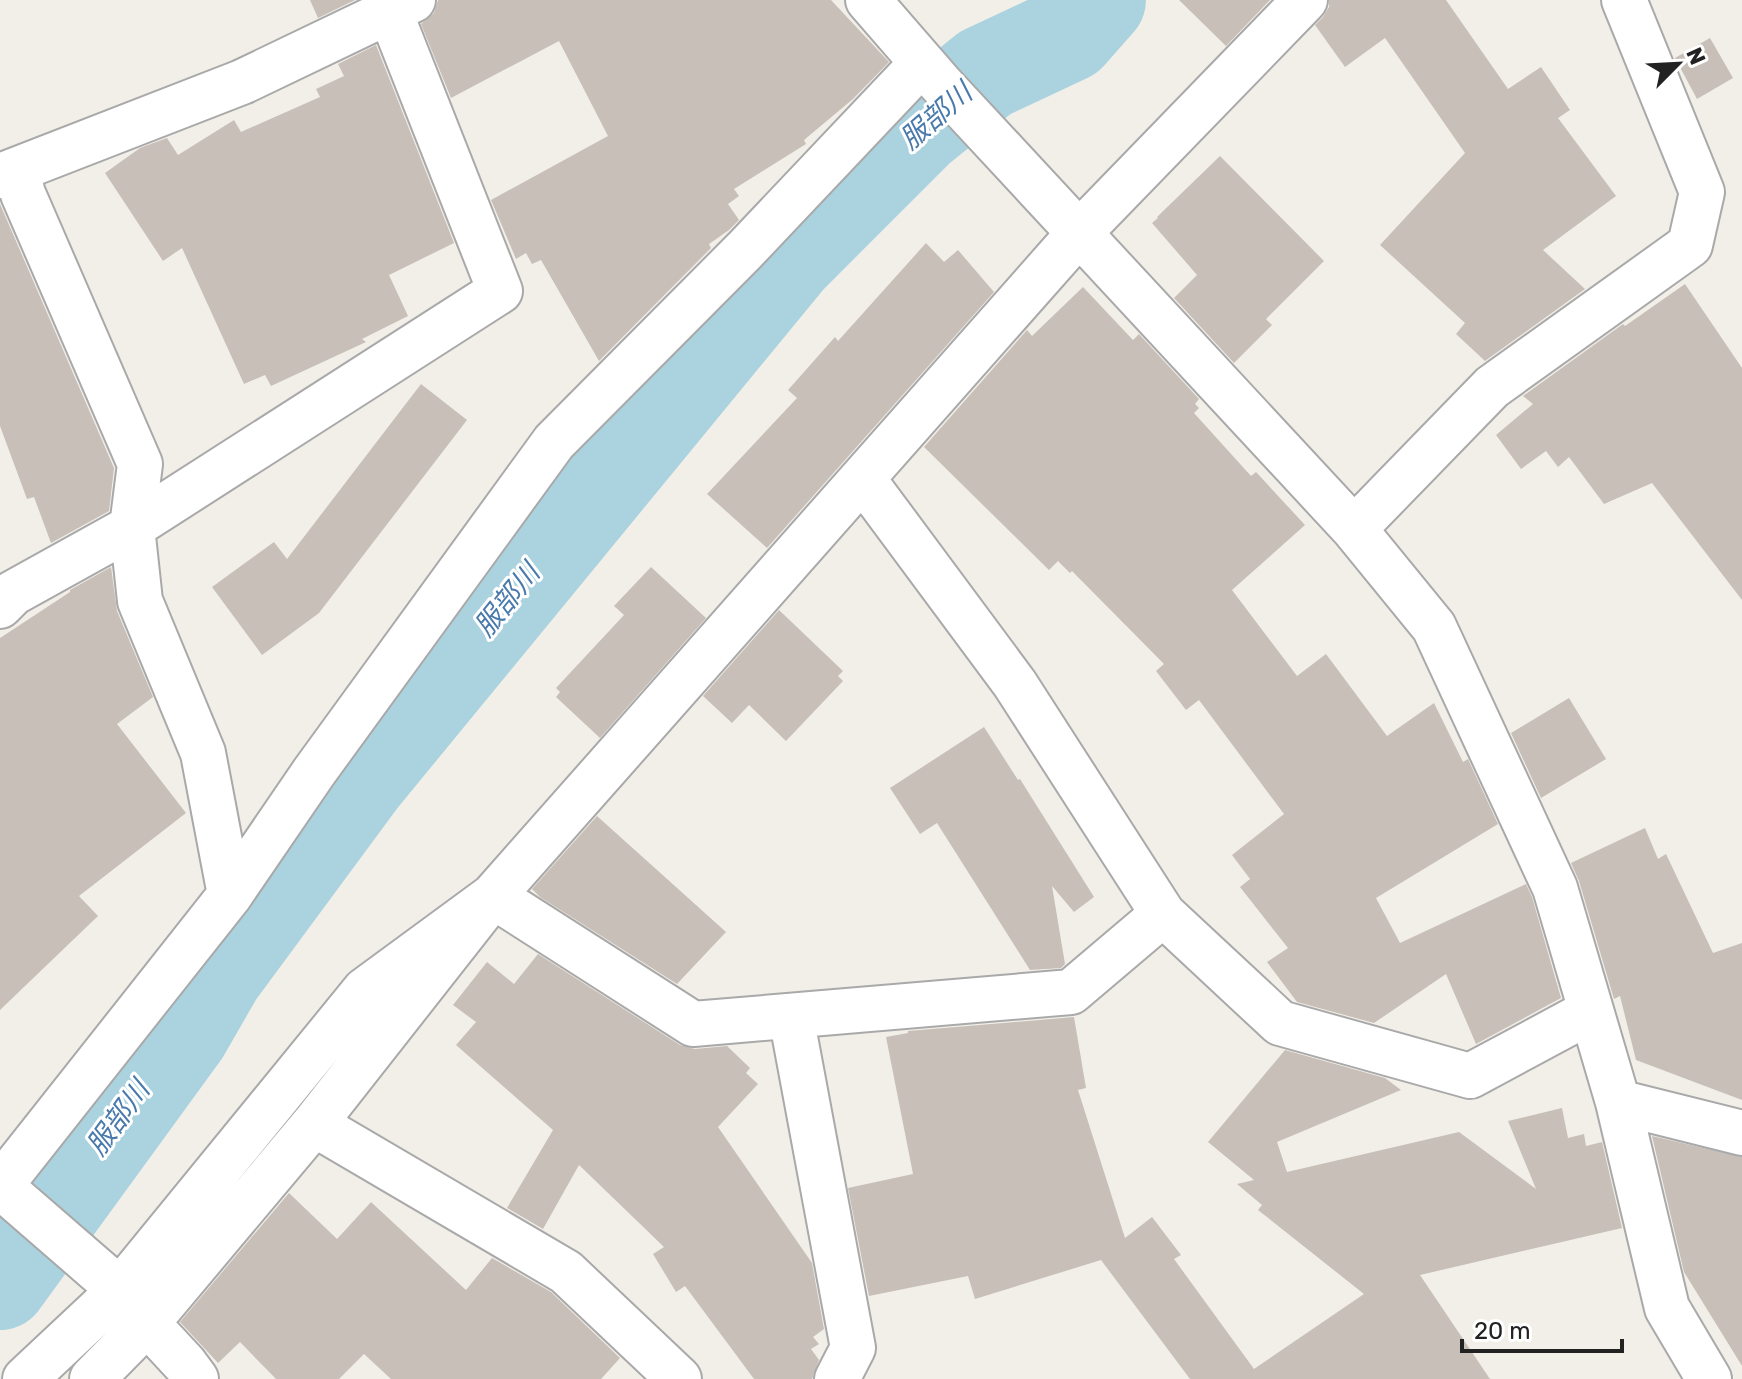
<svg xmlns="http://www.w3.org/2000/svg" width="1742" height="1379" viewBox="0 0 1742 1379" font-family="Rubik,'Noto Sans JP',sans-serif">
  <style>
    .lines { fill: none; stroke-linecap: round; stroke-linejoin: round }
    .river { stroke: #aad3df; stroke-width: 96 }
    .building { fill: #c7bfb8 }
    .street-casing { stroke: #a9a9a9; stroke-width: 48 }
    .street { stroke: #fff; stroke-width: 44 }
    .labels { text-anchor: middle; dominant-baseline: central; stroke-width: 6; stroke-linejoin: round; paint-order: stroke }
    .water-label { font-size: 28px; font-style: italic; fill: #4a7aab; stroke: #fff }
  </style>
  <rect width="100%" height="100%" fill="#f2efe9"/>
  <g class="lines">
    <path class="river" d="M0,1282L182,1032L216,973L360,778L788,257L917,128L985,73L1068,34L1098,0"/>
  </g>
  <path class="building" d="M310,0H355L318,18Z
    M438,0H831L889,62L853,99L804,140L806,144L734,189L739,196L728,204L739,220L729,230L709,244L711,248L599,361L541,260L532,264L526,253L516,259L491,200L608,136L559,41L451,98L421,24L434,13Z
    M1179,0H1270L1226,46Z
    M1329,0H1446L1508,89L1541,67L1570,110L1558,118L1616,196L1543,250L1585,289L1485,361L1456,334L1465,323L1380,245L1465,153L1385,38L1345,67L1315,25L1323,17L1329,7Z
    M1710,38L1733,78L1697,99L1675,58Z
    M376,45L454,243L389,275L408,316L362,339L366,342L271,386L265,375L244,384L182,248L163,261L105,173L140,148L167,138L178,155L234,120L241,132L320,97L316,89L344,76L338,64Z
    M1220,156L1324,261L1266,319L1272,325L1234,363L1174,298L1197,275L1152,223L1158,218L1157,217Z
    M0,204L114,468L109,511L51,543L34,497L27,499L0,426Z
    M926,243L944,262L958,250L994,292L767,548L707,494L797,398L788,390L835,337L838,341Z
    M1685,284L1742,368V600L1652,483L1604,504L1569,457L1558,467L1546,451L1521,469L1496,435L1533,404L1523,396L1623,324L1625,326Z
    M1083,287L1133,340L1139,334L1199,399L1195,404L1199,408L1194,413L1251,476L1256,472L1305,525L1232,590L1297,676L1326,654L1387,736L1434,703L1463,762L1468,759L1498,824L1376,898L1400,943L1526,884L1532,897L1561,998L1476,1044L1446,974L1374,1023L1297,1002L1267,962L1288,948L1240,887L1250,879L1232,855L1284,814L1199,700L1186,710L1156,671L1164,664L1072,571L1070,573L1058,561L1049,570L924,447L1027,330L1032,336Z
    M421,384L467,420L319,613L262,655L212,587L274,542L287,559Z
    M111,567L117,611L153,697L117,724L186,813L79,896L98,916L0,1010V638L70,592V590Z
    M651,567L706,618L600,738L556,697L560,692L556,688L624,615L614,606Z
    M779,610L843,671L838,676L843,681L786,741L749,705L732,723L703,696Z
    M1569,698L1606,759L1541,798L1511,733Z
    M984,727L1018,780L1020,779L1094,897L1074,912L1052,886L1065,964L1061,968L1030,970L937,823L920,834L890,788Z
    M597,816L726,932L677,984L540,897L532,889Z
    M1645,828L1658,859L1666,854L1713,953L1742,943V1100L1636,1060L1620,996L1614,999L1579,881L1571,863Z
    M538,954L680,1045L695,1049L727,1046L750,1068L746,1073L758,1084L718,1127L812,1263L824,1329L813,1337L819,1344L811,1349L819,1360L812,1379H754L685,1286L676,1292L653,1254L664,1247L579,1165L543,1229L507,1208L553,1130L456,1045L476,1022L453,1005L487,962L514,984Z
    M1074,1017L1086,1088L1078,1090L1125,1238L1152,1217L1181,1255L1174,1259L1254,1369L1364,1294L1258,1210L1262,1205L1237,1184L1254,1180L1208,1142L1285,1050L1385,1078L1401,1090L1277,1142L1287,1172L1459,1132L1536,1189L1508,1121L1562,1108L1568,1138L1584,1134L1586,1146L1602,1142L1622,1228L1420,1275L1490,1379H1190L1101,1260L975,1299L968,1276L869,1296L848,1188L913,1174L886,1037L908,1033V1031Z
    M1652,1136L1742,1157V1366L1684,1272Z
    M289,1193L337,1239L371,1202L466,1290L492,1258L551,1292L620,1358L601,1379H391L364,1354L339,1379H276L240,1342L218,1363L180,1322Z"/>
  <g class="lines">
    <g class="street-casing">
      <path id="street" d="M868,0L940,83L1354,529L1434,627L1555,888L1618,1102L1667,1308L1709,1379
        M17,170L23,194L140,464L132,527L140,601L203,753L230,895
        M0,176L242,82L413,0
        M863,479L1015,684L1163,914L1280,1023L1470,1076L1591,1011
        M1354,529L1492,387L1690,245L1702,192L1624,0
        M0,606L13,593L132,527L500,291L390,12
        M791,1016L853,1348L837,1379
        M1618,1102L1742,1133
        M314,1124L566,1272L679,1379
        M0,1186L230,895L314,772L554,442L745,250L922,63
        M0,1186L120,1290
        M147,1323L185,1364L196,1379
        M25,1379L120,1290L365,990L493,896L1080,232L1305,0
        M92,1379L147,1323L314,1124L493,896L693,1024L1071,992L1163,914"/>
    </g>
    <use href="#street" class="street"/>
  </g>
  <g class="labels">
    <g class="water-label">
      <text transform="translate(936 116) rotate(-41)">服部川</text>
      <text transform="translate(507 600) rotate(-51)">服部川</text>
      <text transform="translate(118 1118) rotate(-54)">服部川</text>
    </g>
  </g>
  <g transform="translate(1678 64) rotate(66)" stroke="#ffffff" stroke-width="6" paint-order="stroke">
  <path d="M0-6L14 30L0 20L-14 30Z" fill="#222222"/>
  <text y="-12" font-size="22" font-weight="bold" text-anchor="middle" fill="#222222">N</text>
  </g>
  <path d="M1462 1339v12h160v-12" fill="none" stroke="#222222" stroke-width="4"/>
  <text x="1474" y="1339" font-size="24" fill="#222222" stroke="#ffffff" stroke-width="6" paint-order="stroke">20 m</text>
</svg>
